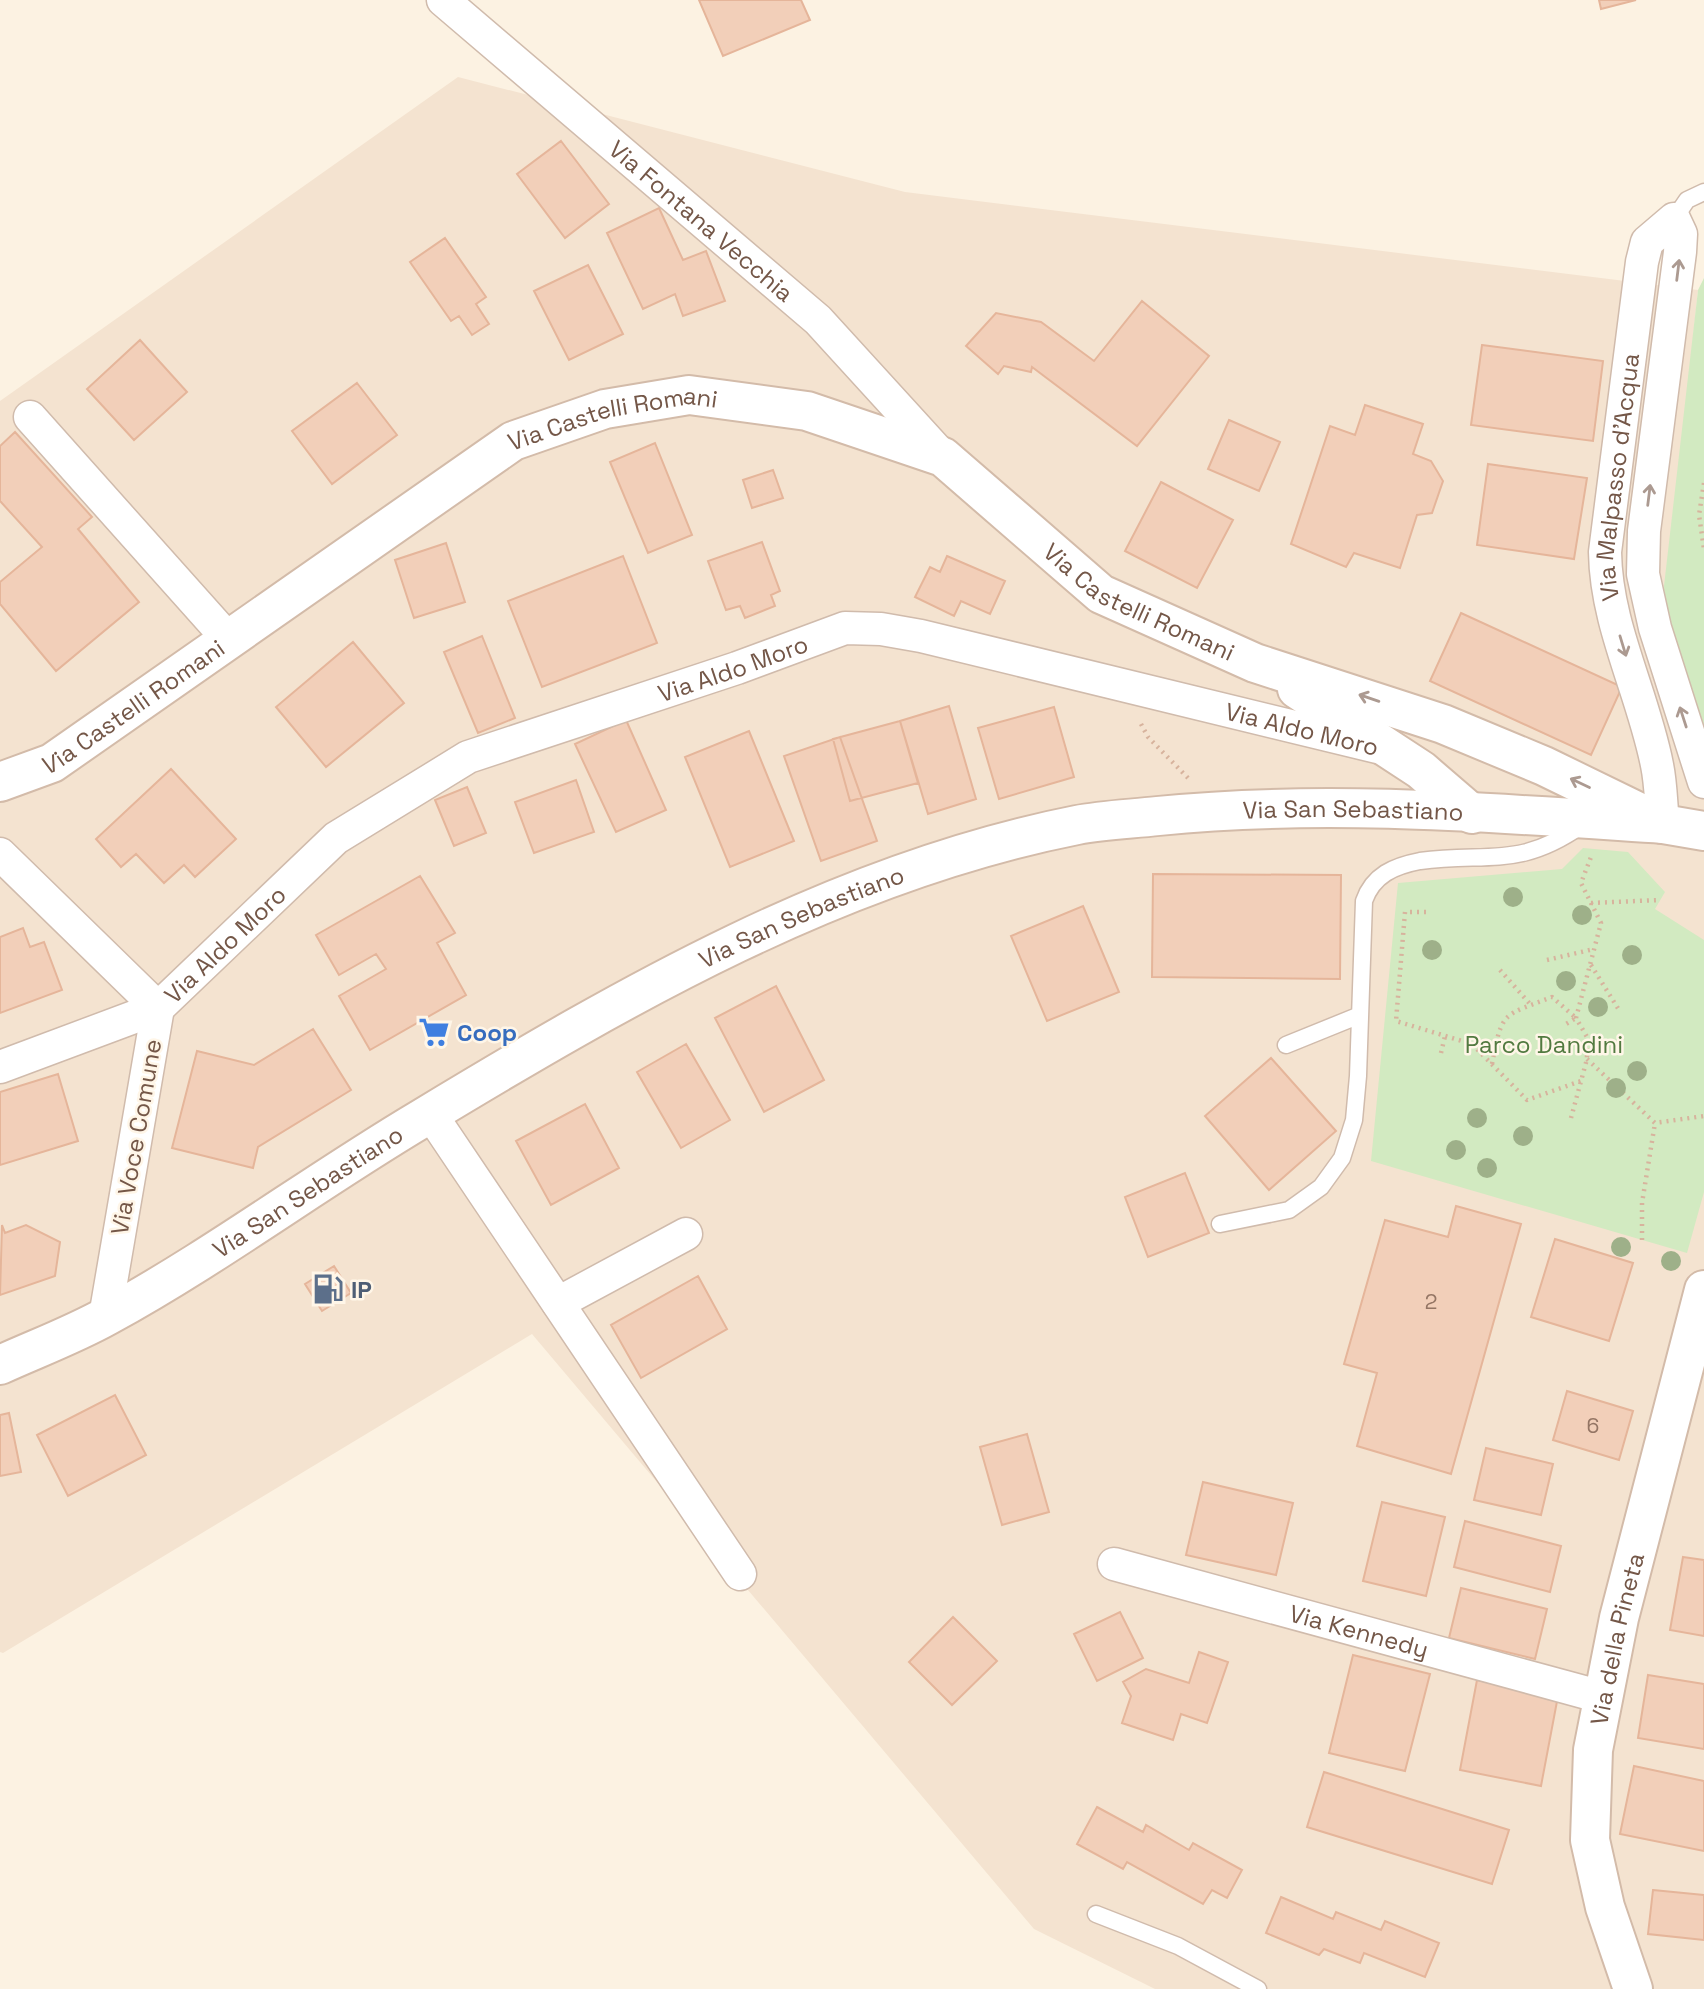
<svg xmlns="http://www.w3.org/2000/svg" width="1704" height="1989" viewBox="0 0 1704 1989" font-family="'Space Grotesk',sans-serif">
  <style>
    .residential { fill: #f4e3d0 }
    .green { fill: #d2eac1 }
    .building { fill: #f2cfb9; stroke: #e5b59a; stroke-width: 2 }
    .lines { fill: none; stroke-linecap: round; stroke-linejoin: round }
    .lane-casing { stroke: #d0bbac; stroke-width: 19 }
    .street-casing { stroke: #d0bbac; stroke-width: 35 }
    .secondary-casing { stroke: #d3bba9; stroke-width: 42 }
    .path { stroke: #d7b39d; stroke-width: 4.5; stroke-dasharray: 2 5; stroke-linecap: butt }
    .lane { stroke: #fff; stroke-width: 16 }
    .street { stroke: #fff; stroke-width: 32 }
    .secondary { stroke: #fff; stroke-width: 38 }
    .tree { fill: #9eb089 }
    .oneway { stroke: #ac9a91 }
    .labels { text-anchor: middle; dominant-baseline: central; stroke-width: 5; stroke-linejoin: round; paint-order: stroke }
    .number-label { font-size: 21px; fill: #947564 }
    .street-label { font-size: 24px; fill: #745748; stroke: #fff6e8 }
    .shop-label { font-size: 24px; font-weight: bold; fill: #366cbe; stroke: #fff6e8; text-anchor: start }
    .park-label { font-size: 24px; fill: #527a40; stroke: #fff6e8 }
    .service-label { font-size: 24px; font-weight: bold; fill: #4e5e75; stroke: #fff6e8; text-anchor: start }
  </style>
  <rect width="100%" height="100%" fill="#fcf2e2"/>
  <path class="residential" d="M458,77L905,192L1698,290L1665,609L1704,728V1989H1155L1034,1929L532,1334L3,1653L0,1652V401Z"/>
  <path class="green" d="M1704,278V728L1665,610L1664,586L1698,290Z
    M1583,848L1628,852L1665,892L1655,909L1704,940V1192L1687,1253L1371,1161L1398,883L1562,869Z"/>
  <path class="building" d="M699,0H801L810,20L723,56Z
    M1599,0H1636L1601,9Z
    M561,141L609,204L565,238L517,174Z
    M659,208L683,260L706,251L725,301L683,316L675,294L643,309L607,233Z
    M445,238L486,297L476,304L489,324L472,335L459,316L451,321L410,262Z
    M588,265L623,334L569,360L534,291Z
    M1142,301L1209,356L1137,446L1032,367L1031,372L1004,366L998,374L966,346L996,313L1041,322L1094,361Z
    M140,340L187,392L134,440L87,389Z
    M1482,345L1603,361L1593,441L1471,425Z
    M357,383L397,435L332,484L292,431Z
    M1365,405L1423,424L1413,454L1431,461L1443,481L1432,513L1417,515L1400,568L1354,553L1346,567L1291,544L1330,426L1355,435Z
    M1229,420L1280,442L1259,491L1208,469Z
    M15,432L92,517L78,529L139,602L56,671L0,604V582L42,547L0,501V446Z
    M655,443L692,535L648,553L610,462Z
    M1488,464L1587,478L1574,559L1477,545Z
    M773,470L783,498L752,508L743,480Z
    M1161,482L1233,520L1197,588L1125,551Z
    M762,542L780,591L771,595L775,606L745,618L740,606L726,610L708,561Z
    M446,543L465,602L414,618L395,560Z
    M623,556L657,643L542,687L508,601Z
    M947,556L1005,581L990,614L961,601L954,616L915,597L930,567L940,572Z
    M1461,613L1622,687L1591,755L1430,681Z
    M482,636L515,718L478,733L444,652Z
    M353,642L404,703L326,767L276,707Z
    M949,706L976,799L928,814L900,721Z
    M1054,707L1074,777L999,799L978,728Z
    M626,720L666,810L616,832L575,744Z
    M900,721L918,783L850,801L833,739Z
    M749,731L794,841L730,867L685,757Z
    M840,737L877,841L821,861L784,756Z
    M171,769L236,839L195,877L184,865L164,883L136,854L121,867L96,839Z
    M576,780L594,832L534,853L515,802Z
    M467,787L486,833L454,846L435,800Z
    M1153,874L1341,875L1340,979L1152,977Z
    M420,876L455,933L437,943L466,995L370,1050L339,996L386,969L376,954L339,975L316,935Z
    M1083,906L1119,992L1047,1021L1011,936Z
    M23,928L30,947L44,942L62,990L0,1013V937Z
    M776,986L824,1080L764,1112L715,1018Z
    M313,1029L351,1090L258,1147L253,1168L172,1148L197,1051L254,1065Z
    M686,1044L730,1120L681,1148L637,1072Z
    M1271,1058L1336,1131L1269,1190L1205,1116Z
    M58,1074L78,1141L0,1165V1092Z
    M585,1104L619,1168L551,1205L516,1141Z
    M1185,1173L1209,1233L1148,1257L1125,1197Z
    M1456,1206L1521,1224L1451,1474L1357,1446L1377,1373L1344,1364L1385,1220L1448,1237Z
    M2,1225L5,1233L26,1225L60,1242L55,1276L0,1295Z
    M1555,1239L1633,1263L1609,1341L1531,1317Z
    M334,1266L351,1293L322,1311L305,1284Z
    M698,1276L727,1329L641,1378L611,1325Z
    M1567,1391L1633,1411L1619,1460L1553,1440Z
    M115,1395L146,1455L68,1496L37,1435Z
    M9,1413L21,1472L0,1476V1415Z
    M1027,1434L1049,1512L1002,1525L980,1447Z
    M1486,1448L1553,1464L1541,1515L1474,1500Z
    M1203,1482L1293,1503L1276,1575L1186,1555Z
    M1382,1502L1445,1517L1426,1596L1363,1581Z
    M1465,1521L1561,1546L1550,1592L1454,1567Z
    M1683,1557L1704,1560V1636L1670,1630Z
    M1461,1588L1547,1609L1535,1659L1449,1638Z
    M1120,1612L1143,1658L1097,1681L1074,1634Z
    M953,1617L997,1661L952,1705L909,1662Z
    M1199,1652L1228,1662L1207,1723L1181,1714L1173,1740L1122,1723L1131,1696L1123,1682L1146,1669L1189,1683Z
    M1353,1655L1430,1674L1405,1771L1329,1753Z
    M1648,1675L1704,1684V1749L1638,1738Z
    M1477,1680L1558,1696L1541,1786L1460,1770Z
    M1634,1766L1704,1781V1851L1620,1834Z
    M1324,1772L1509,1830L1492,1884L1307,1827Z
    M1097,1807L1143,1832L1146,1825L1189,1850L1193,1843L1242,1870L1227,1898L1212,1890L1203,1904L1127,1862L1123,1869L1077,1844Z
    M1653,1890L1704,1895V1940L1648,1934Z
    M1281,1897L1333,1919L1336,1912L1381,1930L1385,1921L1439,1943L1425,1977L1364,1953L1360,1963L1324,1949L1319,1955L1266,1933Z"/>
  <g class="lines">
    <g class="lane-casing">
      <path id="lane" d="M1674,219L1687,200L1704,192
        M1286,1045L1360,1015
        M1220,1224L1289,1210L1321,1187L1342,1158L1354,1120L1358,1076L1364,901C1373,875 1394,866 1420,861C1489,852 1519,869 1582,825
        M1096,1914L1178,1946L1258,1989"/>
    </g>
    <g class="street-casing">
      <g id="street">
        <path id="s1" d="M443,0L818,320L943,457"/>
        <path d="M30,417L230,641"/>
        <path id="s2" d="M1663,824C1661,804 1661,784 1657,765C1643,693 1606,626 1605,552L1642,262L1647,242L1674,219L1681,234L1680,252L1644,531L1643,574L1655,628L1704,782"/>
        <path d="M0,854L158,1008L105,1317"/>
        <path id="s3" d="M0,1067L158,1008L336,838L468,757L737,668L845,628L881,629L921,636L1377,747"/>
        <path d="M430,1113L740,1574"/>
        <path d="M558,1303L686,1234"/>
        <path id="s4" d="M1114,1564L1602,1697"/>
      </g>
    </g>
    <g class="secondary-casing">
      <g id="secondary">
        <path d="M1297,689L1421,770L1472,814"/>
        <path id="s5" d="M0,782L52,763L513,441L605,409L689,395L807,411L943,457L1101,594L1255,663L1443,724L1544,766L1663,824"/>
        <path id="s6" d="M0,1365C35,1349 73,1335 107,1316C215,1257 315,1182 421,1119C626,995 839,872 1077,825C1103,820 1131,819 1158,816C1326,799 1495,813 1663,824L1704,831"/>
        <path id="s7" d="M1633,1989L1605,1907L1590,1840L1593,1750L1619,1618L1704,1290"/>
      </g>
    </g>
    <path class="path" d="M1704,483L1699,515L1704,549
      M1141,724L1148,737L1188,778
      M1591,903L1660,900
      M1426,912H1405L1396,1021L1472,1044L1527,1100L1581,1081
      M1547,960L1594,949
      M1591,965L1619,1010
      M1500,970L1531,1005
      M1441,1053L1445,1036
      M1587,1059L1655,1123L1704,1116
      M1492,1064C1502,1010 1503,1016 1552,997L1576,1018L1566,1024
      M1571,1118L1587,1059V1037L1576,1018L1601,923L1581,883L1591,857
      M1642,1240V1203L1655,1123"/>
    <use href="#lane" class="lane"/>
    <use href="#street" class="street"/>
    <use href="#secondary" class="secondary"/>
  </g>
  <g class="tree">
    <circle cx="1513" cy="897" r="10"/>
    <circle cx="1582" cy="915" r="10"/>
    <circle cx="1432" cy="950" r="10"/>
    <circle cx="1632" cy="955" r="10"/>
    <circle cx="1566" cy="981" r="10"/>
    <circle cx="1598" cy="1007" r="10"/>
    <circle cx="1637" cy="1071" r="10"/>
    <circle cx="1616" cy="1088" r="10"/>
    <circle cx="1477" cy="1118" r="10"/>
    <circle cx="1523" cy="1136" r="10"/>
    <circle cx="1456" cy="1150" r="10"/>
    <circle cx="1487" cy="1168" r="10"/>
    <circle cx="1621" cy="1247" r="10"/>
    <circle cx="1671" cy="1261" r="10"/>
  </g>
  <defs><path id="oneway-shaft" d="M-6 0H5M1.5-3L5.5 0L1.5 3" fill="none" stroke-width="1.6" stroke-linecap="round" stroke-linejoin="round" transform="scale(1.75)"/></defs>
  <g class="oneway">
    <use href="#oneway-shaft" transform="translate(1678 270) rotate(-83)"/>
    <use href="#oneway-shaft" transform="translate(1649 495) rotate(-83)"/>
    <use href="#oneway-shaft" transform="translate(1623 646) rotate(73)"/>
    <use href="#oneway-shaft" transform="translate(1369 698) rotate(-161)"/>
    <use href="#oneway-shaft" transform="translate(1683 717) rotate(-108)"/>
    <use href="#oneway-shaft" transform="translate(1580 783) rotate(-155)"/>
  </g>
  <defs>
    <g id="supermarket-bare" transform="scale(2.415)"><path d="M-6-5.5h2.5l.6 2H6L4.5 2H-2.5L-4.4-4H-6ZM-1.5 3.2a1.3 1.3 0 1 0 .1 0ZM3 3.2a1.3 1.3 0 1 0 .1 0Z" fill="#3f7fe0" stroke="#fff6e8" stroke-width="2.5" paint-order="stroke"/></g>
    <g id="fuel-bare" transform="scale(2.415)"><path d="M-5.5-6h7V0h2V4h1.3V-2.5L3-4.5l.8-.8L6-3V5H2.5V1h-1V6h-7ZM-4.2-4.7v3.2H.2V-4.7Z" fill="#5c6f8a" stroke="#fff6e8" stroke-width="2.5" paint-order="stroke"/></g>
  </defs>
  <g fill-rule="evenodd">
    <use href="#supermarket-bare" x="434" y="1032"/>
    <use href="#fuel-bare" x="328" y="1289"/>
  </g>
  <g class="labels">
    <g class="number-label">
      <text x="1431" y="1301">2</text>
      <text x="1593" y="1425">6</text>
    </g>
    <g class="street-label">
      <text stroke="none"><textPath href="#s1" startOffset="340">Via Fontana Vecchia</textPath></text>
      <text stroke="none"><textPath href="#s5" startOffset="721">Via Castelli Romani</textPath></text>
      <text stroke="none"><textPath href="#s2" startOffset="355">Via Malpasso d'Acqua</textPath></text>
      <text stroke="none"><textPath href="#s5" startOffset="1309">Via Castelli Romani</textPath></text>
      <text stroke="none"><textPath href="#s3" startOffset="849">Via Aldo Moro</textPath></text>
      <text stroke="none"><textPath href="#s5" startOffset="154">Via Castelli Romani</textPath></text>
      <text stroke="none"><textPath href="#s3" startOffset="1437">Via Aldo Moro</textPath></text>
      <text stroke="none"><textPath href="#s6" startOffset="1488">Via San Sebastiano</textPath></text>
      <text stroke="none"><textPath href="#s6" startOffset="920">Via San Sebastiano</textPath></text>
      <text stroke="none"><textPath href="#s3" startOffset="261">Via Aldo Moro</textPath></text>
      <text transform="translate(136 1137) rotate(-80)">Via Voce Comune</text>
      <text stroke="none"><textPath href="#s6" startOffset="354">Via San Sebastiano</textPath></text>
      <text stroke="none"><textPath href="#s4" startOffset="254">Via Kennedy</textPath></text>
      <text stroke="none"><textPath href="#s7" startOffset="359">Via della Pineta</textPath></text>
    </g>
    <g class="shop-label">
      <text x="457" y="1032">Coop</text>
    </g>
    <g class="park-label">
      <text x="1544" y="1044">Parco Dandini</text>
    </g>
    <g class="service-label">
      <text x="351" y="1289">IP</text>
    </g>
  </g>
</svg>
